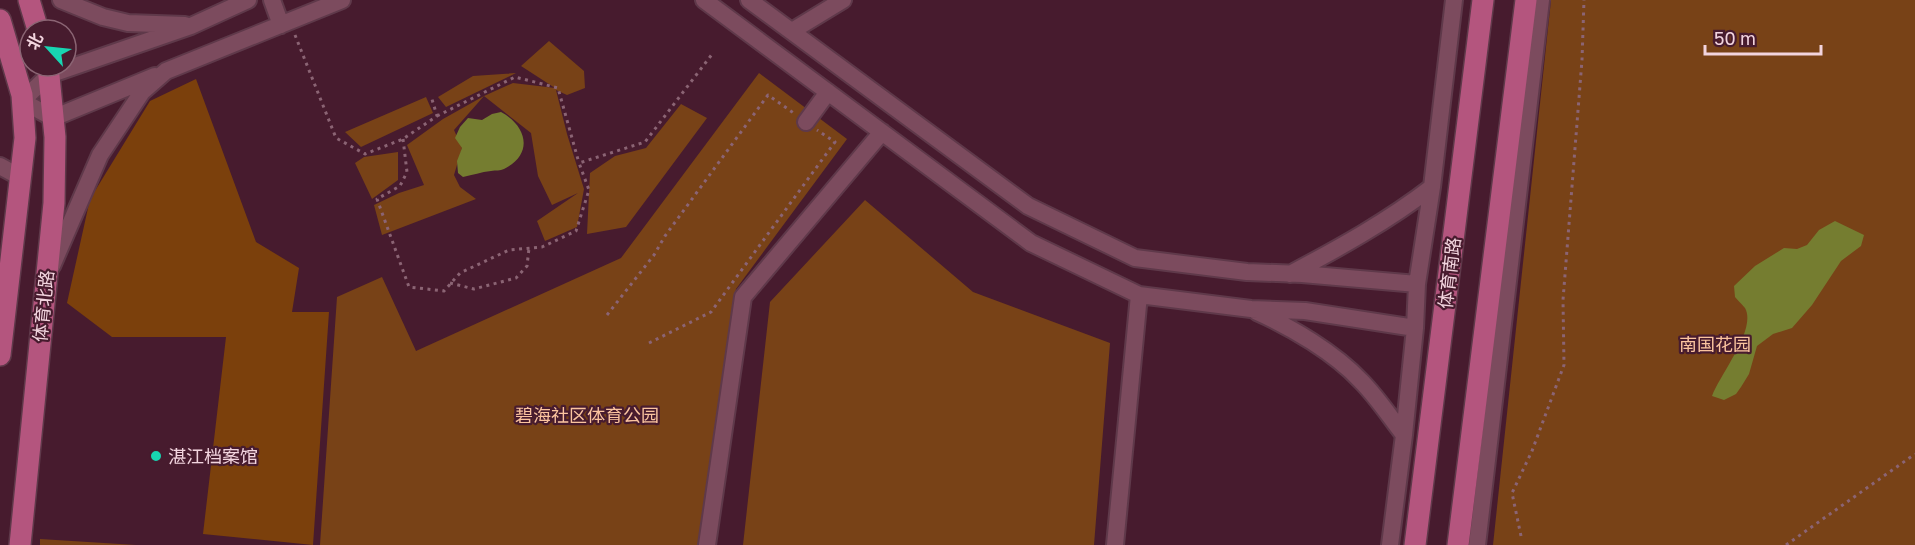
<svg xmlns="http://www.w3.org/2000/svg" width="1915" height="545" viewBox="0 0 1915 545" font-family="'Golos Text','Noto Sans SC',sans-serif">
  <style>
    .green { fill: #784217 }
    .forest { fill: #7b400c }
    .water { fill: #757d30 }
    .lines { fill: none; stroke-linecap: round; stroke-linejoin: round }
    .minor-casing { stroke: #5f394a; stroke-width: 20 }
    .major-casing { stroke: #5f394a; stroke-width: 24 }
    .path { stroke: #8b6474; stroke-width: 3; stroke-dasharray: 3 4.5; stroke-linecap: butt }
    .minor { stroke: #7c4b5e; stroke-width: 16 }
    .major { stroke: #b4557e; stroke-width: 21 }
    .poi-dot { fill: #18d5b2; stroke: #471b2e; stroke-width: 2 }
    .labels { text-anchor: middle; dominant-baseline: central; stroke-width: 4.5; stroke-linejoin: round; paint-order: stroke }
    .street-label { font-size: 18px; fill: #f2d4de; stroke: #471b2e }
    .park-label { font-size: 18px; fill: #fbc49f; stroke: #471b2e }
    .poi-label { font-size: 18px; fill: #f2d4de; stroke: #471b2e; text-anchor: start }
  </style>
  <rect width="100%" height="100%" fill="#471b2e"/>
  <path class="green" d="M1551,0H1915V545H1493Z
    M549,41L584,71L585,88L567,95L556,90L567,134L584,189L577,227L545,241L537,221L578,193L552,205L538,176L531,133L484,96L454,130L462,148L454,175L460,187L476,199L382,235L374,205L399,193L424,185L407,145L443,119L484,96L513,83L555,88L521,66Z
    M516,73L446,107L438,97L473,76Z
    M759,73L847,139L736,289L698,545H320L337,297L382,277L416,351L621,258Z
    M426,97L433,113L361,147L345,132Z
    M681,104L707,118L626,227L587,234L590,173L615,156L646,148Z
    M398,152V180L372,199L355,163L364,157Z
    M865,200L973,292L1110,343L1094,545H743L770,302Z
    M40,539L136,545H40Z"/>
  <path class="forest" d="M196,79L256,242L299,268L292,312H329L313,545L203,534L226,337H112L67,303L90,199L150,101Z"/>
  <path class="water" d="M501,112C527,126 534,154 504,169C500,171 496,170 491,171C481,172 473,175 463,177L458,173L457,161L462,148L455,138L460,127L468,118L482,120L492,114Z
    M1835,221L1864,235L1861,246L1841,261L1812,305L1792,328L1773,334L1757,346L1749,374L1741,387L1736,394L1724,400L1712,396C1720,374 1757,329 1745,308C1742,304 1738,301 1735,297L1734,286L1755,266L1784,248L1797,249L1807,245L1819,230Z"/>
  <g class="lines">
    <g class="minor-casing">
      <path id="minor" d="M61,0L103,17L128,23L185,25
        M272,0L281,25
        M704,0L1031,243L1139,295L1251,309L1305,311L1415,328
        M749,0L1028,206L1135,258L1247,272L1302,274L1417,284
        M792,31L843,0
        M155,76L53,118L22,101L49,75L191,26L248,0
        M806,122L828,92
        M0,166L20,177
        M52,266L100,155L142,92L166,71L342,0
        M1290,274C1339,248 1388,221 1432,187
        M1257,312C1291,327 1335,353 1361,381C1377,397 1390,417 1404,435
        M707,545L743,297L882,132
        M1115,545L1139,295
        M1390,545L1404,435L1415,328L1417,284L1432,187L1454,0
        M1477,545L1541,0"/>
    </g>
    <g class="major-casing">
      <path id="major" d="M29,0L38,30
        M0,20L22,95L25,138L0,355
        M20,545L54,203L55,137L48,66
        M1415,545L1483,0
        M1458,545L1526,0"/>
    </g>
    <path class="path" d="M295,35L336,138L365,154L403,139L437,116L431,96
      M437,116L515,77L558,88L579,163
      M403,139L407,172L400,186L377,199L409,287L444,291L460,273L509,250L542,247L576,231L589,190L579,163L645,142L713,53
      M450,283L474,289L516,278L527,266L529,248
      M607,315L654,255L665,236L768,95L795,114
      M649,343L711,312L835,142L817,130
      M1521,536L1512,493L1532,451L1564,365L1563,300L1582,60L1584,0
      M1786,545L1915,454"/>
    <use href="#minor" class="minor"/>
    <use href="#major" class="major"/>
  </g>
  <circle class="poi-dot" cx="156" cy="456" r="6"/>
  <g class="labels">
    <g class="street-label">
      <text transform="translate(1449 273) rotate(-83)">体育南路</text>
      <text transform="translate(43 306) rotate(-84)">体育北路</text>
    </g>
    <g class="park-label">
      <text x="1715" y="344">南国花园</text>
      <text x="587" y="415">碧海社区体育公园</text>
    </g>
    <g class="poi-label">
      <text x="168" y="456">湛江档案馆</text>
    </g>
  </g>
  <g transform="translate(48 48) rotate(297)"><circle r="28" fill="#471b2e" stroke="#8b6574" stroke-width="1.5"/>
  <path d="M0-4.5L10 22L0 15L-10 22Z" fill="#18d5b2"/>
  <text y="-9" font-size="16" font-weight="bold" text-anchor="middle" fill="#f2d4de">北</text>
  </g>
  <path d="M1705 45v9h116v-9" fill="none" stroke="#f2d4de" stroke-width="3"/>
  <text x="1714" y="45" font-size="18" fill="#f2d4de" stroke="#471b2e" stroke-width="4.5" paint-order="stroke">50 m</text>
</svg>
